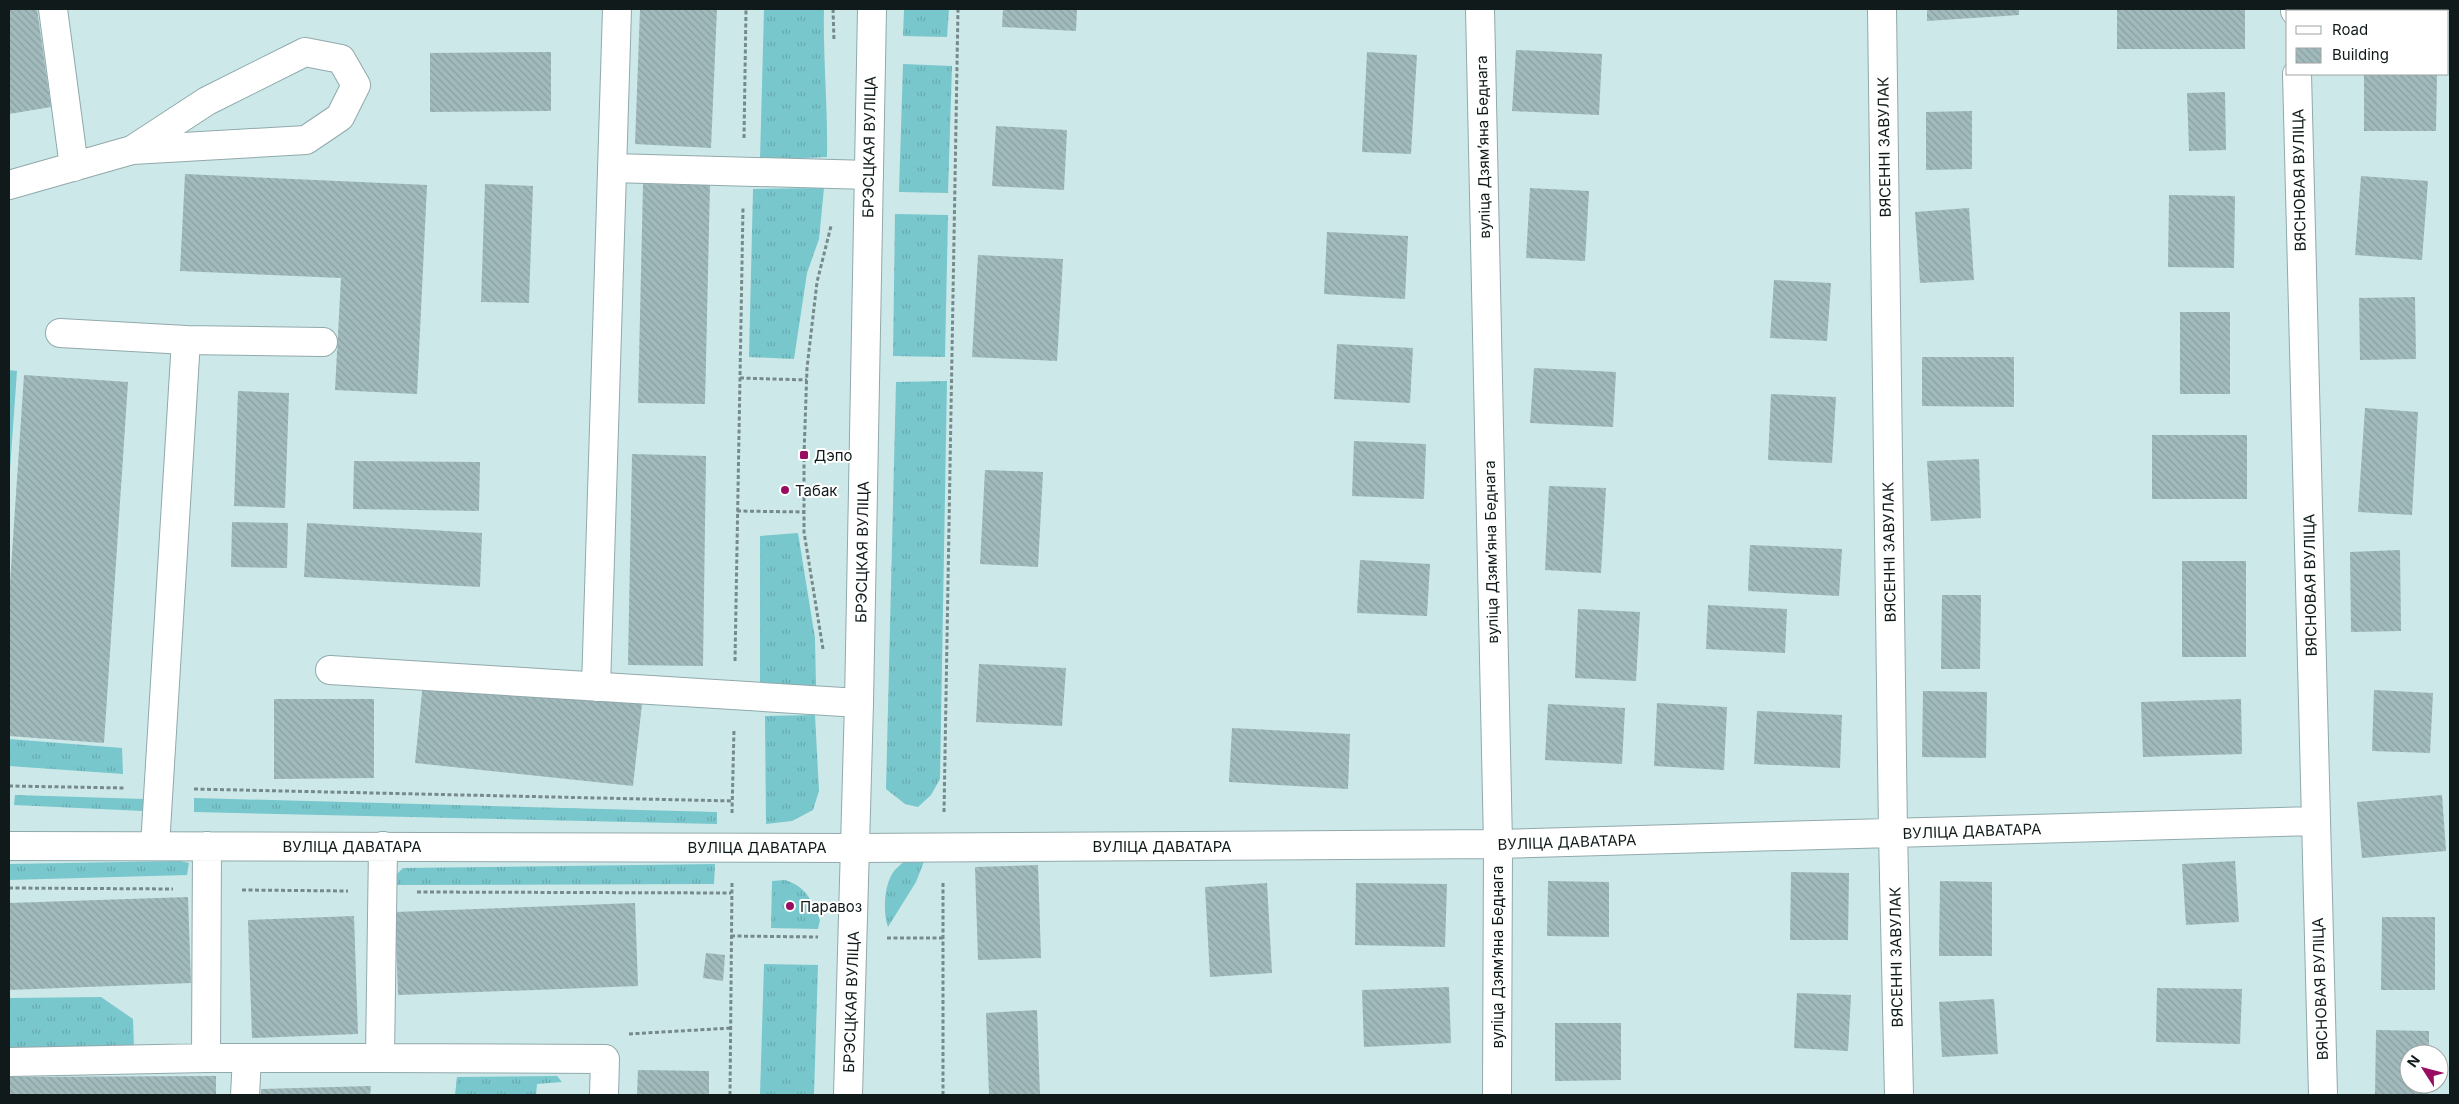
<svg xmlns="http://www.w3.org/2000/svg" width="2459" height="1104" viewBox="0 0 2459 1104" font-family="Inter,sans-serif">
  <style>
    .grass { fill: url(#grass-tufts) }
    .building { fill: url(#building-back-hatch) }
    .lines { fill: none; stroke-linecap: round; stroke-linejoin: round }
    .minor-casing { stroke: #91a9ab; stroke-width: 30 }
    .major-casing { stroke: #91a9ab; stroke-width: 30 }
    .path { stroke: #778a8b; stroke-width: 3; stroke-dasharray: 4 2.5; stroke-linecap: butt }
    .minor { stroke: #fff; stroke-width: 28 }
    .major { stroke: #fff; stroke-width: 28 }
    .poi-dot { fill: #980c61; stroke: #fff; stroke-width: 2 }
    .labels { text-anchor: middle; dominant-baseline: central; stroke-width: 4; stroke-linejoin: round; paint-order: stroke }
    .street-label { font-size: 15px; fill: #101a1a; stroke: #fff }
    .poi-label { font-size: 15px; fill: #101a1a; stroke: #fff; text-anchor: start }
  </style>
  <defs>
    <pattern id="grass-tufts" width="24" height="20" patternUnits="userSpaceOnUse" patternTransform="scale(1.25)"><rect width="24" height="20" fill="#78c7cc"/><path d="M3 7l-1-3M5 7V3M7 7l1-3M15 17l-1-3M17 17v-4M19 17l1-3" fill="none" stroke="#67aaaf"/></pattern>
    <pattern id="building-back-hatch" width="6" height="6" patternUnits="userSpaceOnUse" patternTransform="scale(1.25)"><rect width="6" height="6" fill="#a1babc"/><path d="M-1 5l2 2M0 0l6 6M5-1l2 2" fill="none" stroke="#8a9fa1"/></pattern>
  </defs>
  <rect width="100%" height="100%" fill="#cde8e9"/>
  <path class="grass" d="M764,9H824C823,59 828,108 827,157L760,160Z
    M904,9H949L947,37L903,36Z
    M903,64L952,66L948,193L899,192Z
    M824,188L819,239L807,273L794,359L749,357L753,189Z
    M895,214L948,215L945,357L893,356Z
    M9,370L17,371L9,484Z
    M947,381L940,779L931,795L918,807L905,804L886,789L896,382Z
    M798,533L815,638L816,688L760,684V536Z
    M815,715L819,791L813,810L792,821L766,824L765,716Z
    M9,739L122,748L123,774L9,766Z
    M15,795L145,799L143,811L14,805Z
    M194,798L717,812V824L194,812Z
    M908,858L925,859L916,882L888,927C883,914 884,889 891,876C894,869 903,863 908,858Z
    M180,861L189,863L187,875L9,880V864Z
    M715,864L714,884L392,885L394,877L403,868Z
    M785,880C805,886 813,901 820,920L818,929L771,928L772,881Z
    M764,964L818,965L814,1095H760Z
    M101,997L133,1019L134,1048L9,1053V998Z
    M557,1076L562,1082L537,1084L536,1095H455L457,1077Z"/>
  <path class="building" d="M9,9H37L51,107L9,114Z
    M640,9H717L711,148L635,144Z
    M1003,9H1077L1076,31L1002,27Z
    M1927,9H2019V15L1927,21Z
    M2117,9H2245V49H2117Z
    M2345,9H2424V11H2346Z
    M1516,50L1602,54L1599,115L1512,111Z
    M551,52V111L430,112V53Z
    M1367,52L1417,55L1411,154L1362,152Z
    M2364,74H2437L2436,131H2364Z
    M2225,92L2226,150L2189,151L2187,93Z
    M1972,111V169L1926,170V112Z
    M996,126L1067,130L1064,190L992,186Z
    M185,174L427,185L417,394L335,390L341,278L180,271Z
    M2361,176L2428,181L2422,260L2355,255Z
    M485,184L533,186L529,303L481,302Z
    M643,184L710,185L705,404L638,403Z
    M1530,188L1589,191L1585,261L1526,258Z
    M2169,195L2235,196L2234,268L2168,267Z
    M1969,208L1974,280L1920,283L1915,212Z
    M1327,232L1408,236L1405,299L1324,294Z
    M978,255L1063,259L1057,361L972,357Z
    M1774,280L1831,283L1827,341L1770,338Z
    M2415,297L2416,359L2360,360L2359,298Z
    M2180,312H2230V394H2180Z
    M1337,344L1413,348L1410,403L1334,399Z
    M1922,357H2014V407L1922,406Z
    M1534,368L1616,372L1613,427L1530,423Z
    M24,375L128,382L104,743L9,736V598Z
    M238,391L289,393L285,508L234,506Z
    M1771,394L1836,397L1832,463L1768,460Z
    M2365,408L2418,412L2412,515L2358,512Z
    M2152,435H2247V499H2152Z
    M1354,441L1426,444L1424,499L1352,496Z
    M632,454L706,456L703,666L628,665Z
    M1979,459L1981,518L1931,521L1927,461Z
    M354,461L480,462L479,511L353,509Z
    M985,470L1043,472L1038,567L980,564Z
    M1549,486L1606,488L1601,573L1545,570Z
    M232,522L288,523L287,568L231,567Z
    M307,523L482,533L480,587L304,577Z
    M1750,545L1842,549L1839,596L1748,591Z
    M2400,550L2401,631L2351,632L2350,552Z
    M1360,560L1430,564L1427,616L1357,613Z
    M2182,561H2246V657H2182Z
    M1942,595H1981L1980,669H1941Z
    M1708,605L1787,609L1785,653L1706,649Z
    M1578,609L1640,612L1636,681L1575,678Z
    M979,664L1066,668L1062,726L976,722Z
    M423,682L642,704L633,786L415,763Z
    M2374,690L2433,693L2430,753L2372,751Z
    M1923,691L1987,692L1986,758L1922,757Z
    M274,699H374V778L274,779Z
    M2241,699L2242,754L2143,757L2141,702Z
    M1657,703L1727,707L1724,770L1654,766Z
    M1548,704L1625,708L1622,764L1545,760Z
    M1757,711L1842,715L1840,768L1754,764Z
    M1232,728L1350,734L1348,789L1229,782Z
    M2442,795L2446,851L2362,858L2357,802Z
    M2235,861L2239,922L2186,925L2182,864Z
    M1038,865L1041,958L978,960L975,867Z
    M1791,872L1849,873L1848,940H1790Z
    M1548,881L1609,882V937L1547,936Z
    M1940,881L1992,882V956H1939Z
    M1267,883L1272,973L1210,977L1205,887Z
    M1356,883L1447,884L1445,947L1355,945Z
    M188,897L191,983L9,990V903Z
    M635,903L638,986L398,995L395,912Z
    M354,916L358,1034L252,1038L248,920Z
    M2382,917H2435V990H2381Z
    M706,953L725,955L723,981L703,978Z
    M1449,987L1451,1043L1364,1047L1362,990Z
    M2157,988L2242,989L2240,1044L2156,1042Z
    M1797,993L1851,995L1848,1051L1794,1048Z
    M1994,999L1998,1054L1942,1057L1939,1002Z
    M1037,1010L1040,1095H989L986,1013Z
    M1555,1023H1621V1080L1555,1081Z
    M2376,1030L2429,1031V1054H2409V1084H2428V1095H2375Z
    M638,1070L709,1071V1095H637Z
    M216,1076V1095H9V1077Z
    M371,1086L370,1095H261V1089Z"/>
  <g class="lines">
    <g class="minor-casing">
      <path id="minor" d="M53,9L74,167
        M1480,9L1498,844L1497,1095
        M1882,9L1893,833L1899,1095
        M2295,9V11
        M2297,74L2323,1095
        M612,168L869,175
        M9,185L132,150L306,140L340,117L356,85L341,59L305,52L207,101L132,150
        M60,333L186,340L155,846
        M186,340L323,342
        M330,670L859,703
        M596,687L617,9
        M9,846L856,848L1498,844L2316,821
        M383,846L380,1058L605,1059L604,1095
        M206,1058L207,846
        M10,1062L206,1058H380
        M245,1095L247,1058"/>
    </g>
    <g class="major-casing">
      <path id="major" d="M848,1095L859,703L872,9"/>
    </g>
    <path class="path" d="M833,9L834,41
      M744,138L746,9
      M740,378L807,380
      M737,511L804,512
      M823,649L804,532V455L807,368L817,282L831,226
      M735,661L743,207
      M9,786L125,788
      M194,789L733,801
      M944,812L958,9
      M732,813L734,729
      M9,888L173,889
      M242,890L348,891
      M417,892L731,893
      M731,936L818,937
      M887,938H943
      M629,1034L731,1028
      M730,1095L732,882
      M943,1095V881"/>
    <use href="#minor" class="minor"/>
    <use href="#major" class="major"/>
  </g>
  <g class="poi-dot">
    <rect x="799" y="450" width="10" height="10" rx="2.5"/>
    <circle cx="785" cy="490" r="5"/>
    <circle cx="790" cy="906" r="5"/>
  </g>
  <g class="labels">
    <g class="street-label">
      <text transform="translate(869 147) rotate(-89)">БРЭСЦКАЯ ВУЛІЦА</text>
      <text transform="translate(1483 147) rotate(-91)">вуліца Дзямʼяна Беднага</text>
      <text transform="translate(1884 147) rotate(-91)">ВЯСЕННІ ЗАВУЛАК</text>
      <text transform="translate(2299 180) rotate(-91)">ВЯСНОВАЯ ВУЛІЦА</text>
      <text transform="translate(862 552) rotate(-89)">БРЭСЦКАЯ ВУЛІЦА</text>
      <text transform="translate(1491 552) rotate(-91)">вуліца Дзямʼяна Беднага</text>
      <text transform="translate(1889 552) rotate(-91)">ВЯСЕННІ ЗАВУЛАК</text>
      <text transform="translate(2310 585) rotate(-91)">ВЯСНОВАЯ ВУЛІЦА</text>
      <text transform="translate(1972 831) rotate(-2)">ВУЛІЦА ДАВАТАРА</text>
      <text transform="translate(1567 842) rotate(-2)">ВУЛІЦА ДАВАТАРА</text>
      <text x="352" y="846">ВУЛІЦА ДАВАТАРА</text>
      <text x="1162" y="846">ВУЛІЦА ДАВАТАРА</text>
      <text x="757" y="847">ВУЛІЦА ДАВАТАРА</text>
      <text transform="translate(1497 957) rotate(-90)">вуліца Дзямʼяна Беднага</text>
      <text transform="translate(1896 957) rotate(-91)">ВЯСЕННІ ЗАВУЛАК</text>
      <text transform="translate(2320 989) rotate(-92)">ВЯСНОВАЯ ВУЛІЦА</text>
      <text transform="translate(851 1002) rotate(-88)">БРЭСЦКАЯ ВУЛІЦА</text>
    </g>
    <g class="poi-label">
      <text x="814" y="455">Дэпо</text>
      <text x="795" y="490">Табак</text>
      <text x="800" y="906">Паравоз</text>
    </g>
  </g>
  <rect width="2459" height="1104" fill="none" stroke="#101a1a" stroke-width="20"/>
  <rect x="2286" y="10" width="162" height="65" fill="#ffffff" stroke="#9fa3a3"/>
  <rect x="2296" y="26" width="25" height="8" fill="#ffffff" stroke="#9fa3a3"/>
  <text x="2332" y="35" font-size="15" fill="#101a1a">Road</text>
  <rect x="2296" y="48" width="25" height="15" fill="url(#building-back-hatch)" stroke="#9fa3a3"/>
  <text x="2332" y="60" font-size="15" fill="#101a1a">Building</text>
  <g transform="translate(2424 1069) rotate(306)"><circle r="24" fill="#ffffff" stroke="#9fa3a3"/>
  <path d="M0-4L9 19L0 12L-9 19Z" fill="#980c61"/>
  <text y="-8" font-size="14" font-weight="bold" text-anchor="middle" fill="#101a1a">N</text>
  </g>
</svg>
